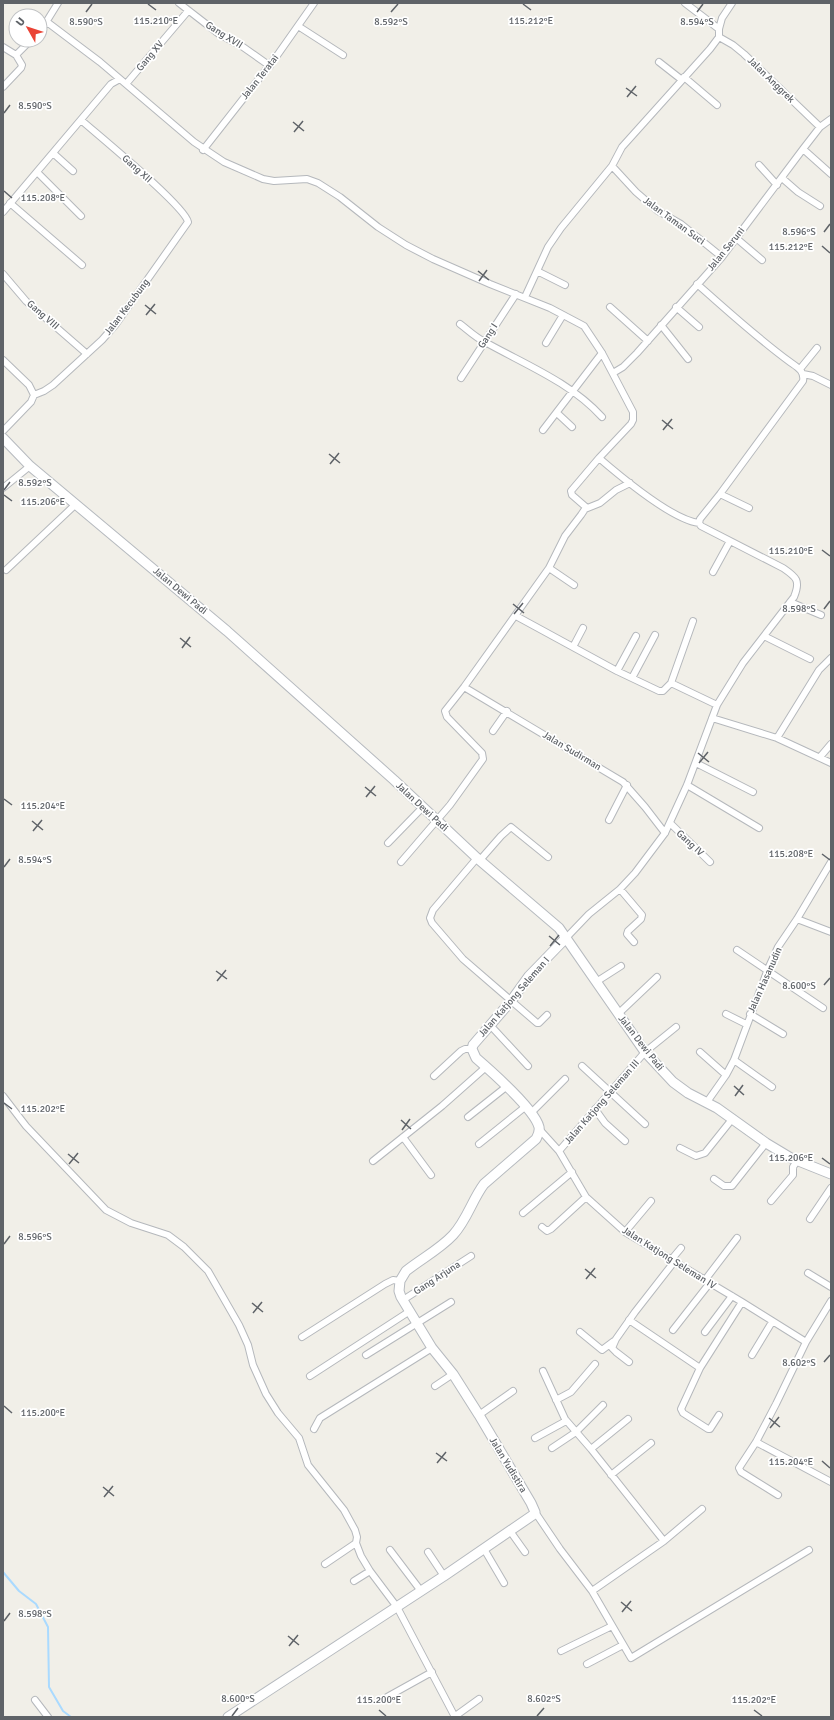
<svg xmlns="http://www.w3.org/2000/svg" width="834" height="1720" viewBox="0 0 834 1720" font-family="Signika,sans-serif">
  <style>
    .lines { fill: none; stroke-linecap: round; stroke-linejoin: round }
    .stream { stroke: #aadaff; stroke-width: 2 }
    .street-casing { stroke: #b5b8bc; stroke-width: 8 }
    .secondary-casing { stroke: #b6babf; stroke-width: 11 }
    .street { stroke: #fff; stroke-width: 6 }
    .secondary { stroke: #fff; stroke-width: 9 }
    .ticks { fill: none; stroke: #5f6368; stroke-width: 1.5 }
    .labels { text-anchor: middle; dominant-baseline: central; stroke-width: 3.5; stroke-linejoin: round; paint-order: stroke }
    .street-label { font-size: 10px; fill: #5f6368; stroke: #fff }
    .ticks-label { font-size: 10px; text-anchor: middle; fill: #5f6368; stroke: #fff; stroke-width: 3.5; stroke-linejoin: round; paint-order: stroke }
  </style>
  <rect width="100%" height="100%" fill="#f1efe8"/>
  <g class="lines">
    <path class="stream" d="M3,1572L19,1591L36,1604L48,1627L49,1687L63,1711L71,1717"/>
    <g class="street-casing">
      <path id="street" d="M179,3L219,34L243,47L270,66
        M685,3L719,29
        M47,22L100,62L120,79
        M298,26L343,55
        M40,32L58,3
        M719,37L733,45L744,54L820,127
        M3,47L16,55L31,40
        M659,62L682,80
        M684,77L717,105
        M126,84L188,11
        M3,87L21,68L22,65L16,55
        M803,149L831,174
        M203,150L276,57L314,3
        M53,153L73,171
        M759,165L777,185
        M612,166L636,192L658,211L681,224L722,257
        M37,172L81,216
        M782,178L798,192L820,206
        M10,203L82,265
        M3,212L111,84L120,79L194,142L224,162L263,179L274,181L307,179L318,183L340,197L378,227L406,245L433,259L490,284L550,308L584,326L602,353L633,412V420L631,424L599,458C620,476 673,520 699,523L701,526L783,568C796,577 801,580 794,597L743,663L717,705L687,785L665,833L635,873L620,889L589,914L566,938
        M736,238L762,260
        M537,271L565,285
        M3,274L26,301L87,354
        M697,284C728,311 757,338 790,362C797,367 805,371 803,381L720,494L700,519L699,523
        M525,297L548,247L561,228L612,166L622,147L710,49L719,37V29L722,18L732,3
        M610,307L648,341
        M676,307L699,327
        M460,324C468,330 476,338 485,342C526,365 570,382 602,417
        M661,325L688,359
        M546,343L563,315
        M3,360L29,385L34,395L31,402L3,431
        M800,369L817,348
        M613,373L623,367L637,353L722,257L803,149L820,127L831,119
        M803,374L813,376L831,385
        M461,378L516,294
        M34,395L44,391L53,385L102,340L116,324L188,222C185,206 98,135 81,120
        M557,413L572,427
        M543,430L602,353
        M3,488L30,466
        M720,494L749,508
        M587,508L572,495L571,491L599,458
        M549,568L574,585
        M6,570L76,504
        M713,572L730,541
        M790,602L821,615
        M516,616L617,671L659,691H663L671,683L717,705
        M764,636L810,659
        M573,647L583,628
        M617,671L636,636
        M632,678L655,635
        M671,683L693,621
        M464,687L623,782L645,807L665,833
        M712,718L777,738L831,763
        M493,731L507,711
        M777,738L819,670L831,658
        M820,757L831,744
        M696,763L753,792
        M687,785L759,828
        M609,820L627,785
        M670,823L710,862
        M388,843L422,808
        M477,858L433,910L430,918L432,923L463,959L537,1023H539L547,1015
        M480,860L501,836L511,827L548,857
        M401,862L450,805L483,759L482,753L447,717L445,711L464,687L549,568L565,536L581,515L585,509L600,503L616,490L630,483
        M620,889L642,915L641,919L628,931L627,934L634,942
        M797,919L831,932
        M737,950L823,1008
        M596,982L621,966
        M618,1014L657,977
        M726,1014L746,1024
        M750,1014L783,1034
        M490,1025L528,1066
        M700,1052L726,1075
        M734,1060L772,1087
        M582,1066L645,1124
        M434,1076L461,1051L465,1049H472
        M3,1096L26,1126L106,1210L131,1223L168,1235L184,1247L208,1271L239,1325L248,1345L253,1365L266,1394L278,1413L299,1438L308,1465L344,1510L355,1530L357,1537L356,1543L361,1556L370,1571L397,1607L455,1717
        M707,1102L726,1075L734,1060L768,969L778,947L797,919L831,862
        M595,1109L605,1123L625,1141
        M531,1113L565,1079
        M468,1117L506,1087
        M540,1130L559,1151L586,1197L625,1232L742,1302L806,1342
        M403,1137L431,1175
        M479,1144L525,1107
        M680,1148L696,1156L705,1153L733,1118
        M559,1151L645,1052L676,1027
        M373,1161L442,1106L486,1067
        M714,1179L724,1186H732L766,1143
        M771,1201L793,1175V1167L797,1161
        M523,1213L572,1172
        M810,1219L831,1188
        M542,1227L547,1231L551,1229L586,1197
        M625,1232L651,1201
        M671,1260L681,1248
        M808,1273L831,1287
        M705,1280L737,1238
        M403,1300L471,1256
        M629,1320L700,1368
        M673,1330L709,1284
        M580,1332L602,1350L614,1341
        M705,1332L732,1296
        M302,1337L385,1284L393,1280L400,1281
        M366,1355L451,1302
        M752,1355L772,1322
        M629,1362L616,1352L612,1348L616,1339L635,1312L674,1262
        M543,1371L565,1419L591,1449L664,1541L592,1591
        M310,1376L410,1311
        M435,1386L453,1374
        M556,1400L571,1392L595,1364
        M479,1415L513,1391
        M719,1415L710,1429H708L683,1413L681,1409L700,1368L742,1302
        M314,1429L320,1418L432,1348
        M535,1438L566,1421
        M756,1442L831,1482
        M552,1448L576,1432L603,1405
        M591,1449L628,1419
        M611,1475L651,1443
        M778,1495L741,1472L739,1468L756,1442L776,1404L806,1342L831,1301
        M535,1512L560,1549L592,1591L631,1658L809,1550
        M510,1531L525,1552
        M664,1541L702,1509
        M484,1549L504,1583
        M390,1550L421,1591
        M428,1552L444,1576
        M325,1564L356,1543
        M354,1581L370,1571
        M561,1651L612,1626
        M587,1664L623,1645
        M387,1697L432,1672
        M35,1700L48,1717
        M454,1717L479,1699"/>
    </g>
    <g class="secondary-casing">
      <path id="secondary" d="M3,438L30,466L227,631L394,780L477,858L559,928L645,1052L673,1082L688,1093L717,1108L766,1143L791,1158L831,1174
        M228,1717L444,1576L533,1515L535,1512L531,1503L479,1415L453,1374L432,1348L401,1297L399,1291L400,1281L406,1271C421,1259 440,1249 453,1235C467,1220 472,1200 484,1184L536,1139C538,1135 540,1132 539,1127C535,1110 491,1071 476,1058L472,1049L473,1045L511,1001L529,976L566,938"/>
    </g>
    <use href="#street" class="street"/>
    <use href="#secondary" class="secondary"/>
  </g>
  <path class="ticks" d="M148,4L156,10M523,4L531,10M86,12L92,4M391,12L398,4M697,12L703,4M626,88L637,96M627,97L636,86M4,113L10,105M293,122L304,131M294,132L303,121M4,191L12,198M824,232L830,224M822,246L830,253M478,271L489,280M479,281L487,270M145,305L156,314M146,315L155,304M662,420L673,429M663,430L672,419M329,454L340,463M330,464L339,453M4,490L10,482M4,495L12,501M822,550L830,556M513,604L524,613M824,609L830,601M514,614L523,603M180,638L191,647M182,648L190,637M698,753L709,762M699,763L708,752M365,787L376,796M366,797L375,786M4,799L12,805M32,821L43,830M33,831L42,820M822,854L830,860M4,867L10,859M549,936L560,945M550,946L559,935M216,971L227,979M217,981L226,970M824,985L830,978M734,1086L744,1095M735,1096L743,1085M4,1103L12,1109M401,1120L411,1129M402,1130L410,1119M68,1154L79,1163M822,1158L830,1164M69,1164L78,1153M4,1244L10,1236M585,1269L596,1278M586,1279L595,1268M252,1303L263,1312M253,1313L262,1302M824,1362L830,1355M4,1406L12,1413M769,1418L780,1427M770,1428L779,1417M436,1453L447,1461M822,1461L830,1468M437,1463L446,1452M103,1487L114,1496M104,1497L113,1486M621,1602L632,1611M622,1612L631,1601M4,1621L10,1613M288,1636L299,1645M289,1646L298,1635M379,1710L386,1716M754,1710L762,1716M232,1716L238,1708M537,1716L544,1708"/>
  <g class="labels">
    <g class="street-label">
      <text transform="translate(224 35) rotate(32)">Gang XVII</text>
      <text transform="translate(150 56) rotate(-50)">Gang XV</text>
      <text transform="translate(260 77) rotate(-52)">Jalan Teratai</text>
      <text transform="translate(771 80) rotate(44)">Jalan Anggrek</text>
      <text transform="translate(137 169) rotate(42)">Gang XII</text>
      <text transform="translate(674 221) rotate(36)">Jalan Taman Suci</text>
      <text transform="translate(726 249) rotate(-51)">Jalan Seruni</text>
      <text transform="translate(127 307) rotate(-53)">Jalan Kecubung</text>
      <text transform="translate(43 315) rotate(41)">Gang VIII</text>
      <text transform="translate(488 336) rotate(-57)">Gang I</text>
      <text transform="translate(180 591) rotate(40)">Jalan Dewi Padi</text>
      <text transform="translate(572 751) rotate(31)">Jalan Sudirman</text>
      <text transform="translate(422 807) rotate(43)">Jalan Dewi Padi</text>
      <text transform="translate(690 843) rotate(43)">Gang IV</text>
      <text transform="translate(765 980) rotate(-66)">Jalan Hasanudin</text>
      <text transform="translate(514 997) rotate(-49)">Jalan Katjong Seleman I</text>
      <text transform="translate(641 1043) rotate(52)">Jalan Dewi Padi</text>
      <text transform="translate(602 1102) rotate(-49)">Jalan Katjong Seleman III</text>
      <text transform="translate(669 1258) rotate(32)">Jalan Katjong Seleman IV</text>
      <text transform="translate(437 1278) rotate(-33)">Gang Arjuna</text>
      <text transform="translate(508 1465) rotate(59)">Jalan Yudistira</text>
    </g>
  </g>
  <g class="ticks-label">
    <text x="156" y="24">115.210°E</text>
    <text x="531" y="24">115.212°E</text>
    <text x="86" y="25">8.590°S</text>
    <text x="391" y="25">8.592°S</text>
    <text x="697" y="25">8.594°S</text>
    <text x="35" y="109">8.590°S</text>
    <text x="43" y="201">115.208°E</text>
    <text x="799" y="235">8.596°S</text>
    <text x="791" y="250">115.212°E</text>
    <text x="35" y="486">8.592°S</text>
    <text x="43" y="505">115.206°E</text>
    <text x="791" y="554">115.210°E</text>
    <text x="799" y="612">8.598°S</text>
    <text x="43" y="809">115.204°E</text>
    <text x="791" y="857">115.208°E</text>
    <text x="35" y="863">8.594°S</text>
    <text x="799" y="989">8.600°S</text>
    <text x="43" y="1112">115.202°E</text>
    <text x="791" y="1161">115.206°E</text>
    <text x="35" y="1240">8.596°S</text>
    <text x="799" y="1366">8.602°S</text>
    <text x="43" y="1416">115.200°E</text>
    <text x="791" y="1465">115.204°E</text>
    <text x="35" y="1617">8.598°S</text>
    <text x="238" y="1702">8.600°S</text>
    <text x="544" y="1702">8.602°S</text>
    <text x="379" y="1703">115.200°E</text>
    <text x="754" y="1703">115.202°E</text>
  </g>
  <rect width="834" height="1720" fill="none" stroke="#5f6368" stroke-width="8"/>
  <g transform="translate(28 28) rotate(309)"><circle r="19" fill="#ffffff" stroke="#bfc1c3"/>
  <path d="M0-3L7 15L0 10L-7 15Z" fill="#ea4335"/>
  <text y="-6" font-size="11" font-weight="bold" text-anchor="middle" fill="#5f6368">U</text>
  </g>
</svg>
